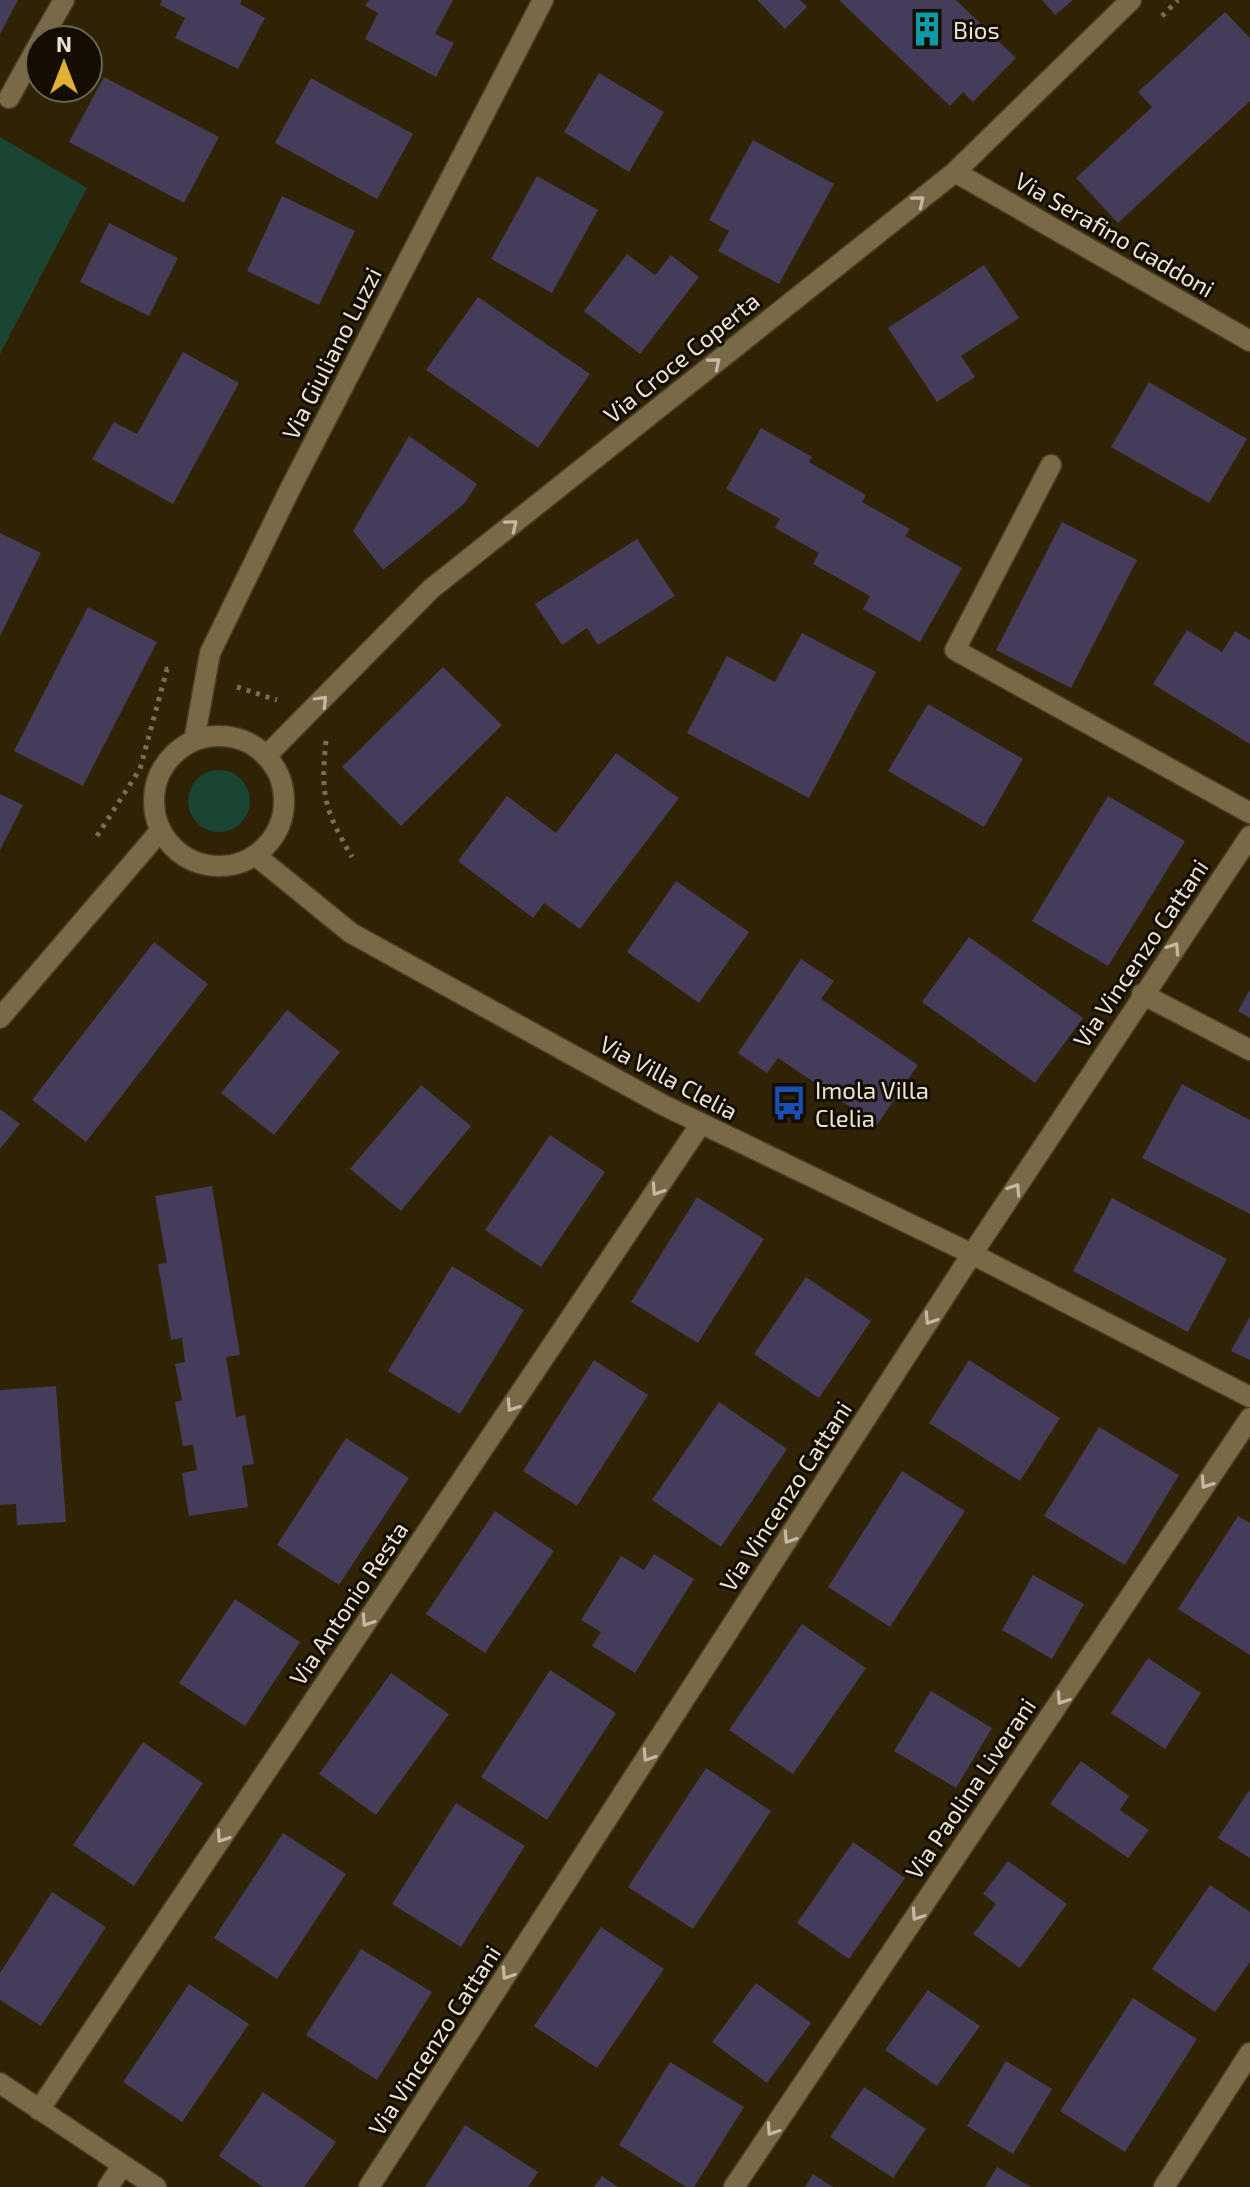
<svg xmlns="http://www.w3.org/2000/svg" width="1250" height="2187" viewBox="0 0 1250 2187" font-family="'Exo 2',sans-serif">
  <style>
    .green { fill: #1a4533 }
    .building { fill: #443c59 }
    .lines { fill: none; stroke-linecap: round; stroke-linejoin: round }
    .minor-casing { stroke: #4a3e22; stroke-width: 23 }
    .path { stroke: #796e55; stroke-width: 5; stroke-dasharray: 4 6; stroke-linecap: butt }
    .minor { stroke: #796947; stroke-width: 20 }
    .oneway { stroke: #c4b9a2 }
    .labels { text-anchor: middle; dominant-baseline: central; stroke-width: 6; stroke-linejoin: round; paint-order: stroke }
    .poi-label { font-size: 24px; fill: #ece4d3; stroke: #130d03; text-anchor: start }
    .street-label { font-size: 24px; fill: #ece4d3; stroke: #130d03 }
  </style>
  <rect width="100%" height="100%" fill="#302305"/>
  <path class="green" d="M0,137L87,188L0,354Z
    M188 801a31 31 0 1 1 62 0a31 31 0 1 1-62 0Z"/>
  <path class="building" d="M0,0H18L0,34Z
    M162,0H242L240,4L265,18L238,69L175,38L185,18L160,5Z
    M369,0H453L435,34L454,43L436,77L365,39L378,13L365,6Z
    M757,0H800L807,7L785,29Z
    M839,0H956L1016,58L973,102L963,92L950,106Z
    M1042,0H1073L1055,15Z
    M1225,12L1250,38V101L1118,223L1076,178L1152,107L1138,92Z
    M599,73L664,112L629,172L564,132Z
    M104,77L219,137L184,203L69,142Z
    M311,78L413,134L377,199L275,143Z
    M753,140L834,184L779,284L718,251L729,231L709,220Z
    M537,176L598,210L552,293L491,259Z
    M282,196L355,231L319,305L247,271Z
    M109,223L178,258L149,316L80,282Z
    M627,254L655,275L671,255L699,277L640,354L584,311Z
    M984,265L1019,318L961,356L975,377L937,402L888,328Z
    M478,297L590,374L538,448L426,370Z
    M183,352L239,383L173,504L92,459L114,422L137,434Z
    M1149,382L1247,439L1209,503L1111,447Z
    M761,428L812,457L809,462L866,495L862,502L910,529L905,536L962,568L920,642L863,609L870,596L813,564L819,553L775,528L780,519L726,489Z
    M409,436L477,484L464,504L383,570L353,531Z
    M1062,522L1137,560L1071,688L996,650Z
    M0,533L41,553L0,636Z
    M637,539L675,596L598,645L587,628L562,645L535,604Z
    M88,607L157,642L83,786L14,751Z
    M1187,630L1222,652L1235,631L1250,640V744L1153,684Z
    M802,633L876,672L809,798L687,733L727,656L775,682Z
    M443,667L502,725L401,826L342,767Z
    M928,704L1023,759L984,827L888,771Z
    M616,753L679,798L580,929L544,903L533,918L458,861L507,796L556,833Z
    M0,794L23,805L0,850Z
    M1108,796L1185,841L1108,966L1032,921Z
    M676,881L749,932L699,1003L627,952Z
    M969,937L1083,1018L1035,1083L922,1002Z
    M154,942L208,984L86,1142L32,1100Z
    M801,959L834,981L821,999L918,1065L877,1125L778,1058L767,1073L738,1053Z
    M1250,989V1018L1238,1011Z
    M287,1010L340,1052L274,1135L221,1093Z
    M1182,1084L1250,1120V1214L1142,1158Z
    M421,1085L471,1126L401,1211L350,1169Z
    M0,1109L20,1124L0,1149Z
    M550,1135L605,1172L541,1267L485,1230Z
    M212,1186L240,1355L226,1357L236,1417L245,1415L254,1464L242,1466L248,1507L189,1516L182,1473L197,1470L193,1445L183,1446L175,1402L182,1400L175,1364L185,1362L182,1338L171,1340L158,1264L167,1263L155,1196Z
    M697,1197L764,1239L698,1343L631,1302Z
    M1112,1198L1227,1259L1188,1332L1073,1271Z
    M452,1266L524,1310L460,1414L388,1371Z
    M806,1277L871,1321L819,1398L754,1354Z
    M1250,1316V1360L1231,1351Z
    M594,1360L648,1395L577,1506L523,1471Z
    M969,1360L1060,1418L1020,1481L929,1423Z
    M56,1386L66,1522L17,1525L16,1504L0,1505V1390Z
    M719,1402L787,1449L721,1547L652,1500Z
    M1099,1427L1179,1475L1125,1565L1044,1516Z
    M346,1438L409,1478L339,1585L277,1545Z
    M902,1471L965,1511L890,1627L828,1587Z
    M495,1511L554,1551L485,1653L426,1614Z
    M1238,1516L1250,1523V1655L1178,1609Z
    M654,1554L694,1579L635,1673L592,1646L601,1632L581,1620L621,1556L644,1570Z
    M1033,1575L1084,1604L1052,1659L1002,1630Z
    M235,1599L300,1642L245,1726L179,1683Z
    M802,1624L866,1668L793,1774L729,1730Z
    M1148,1658L1201,1693L1165,1749L1111,1713Z
    M550,1670L616,1713L547,1820L481,1777Z
    M391,1673L449,1714L376,1815L319,1774Z
    M931,1691L992,1728L956,1788L894,1751Z
    M143,1742L203,1783L134,1886L73,1845Z
    M1081,1761L1129,1796L1120,1810L1149,1830L1128,1858L1050,1804Z
    M706,1768L771,1811L693,1929L628,1887Z
    M1250,1789V1858L1218,1838Z
    M456,1803L525,1846L461,1947L392,1904Z
    M283,1833L346,1874L277,1979L214,1938Z
    M853,1842L905,1878L849,1959L797,1923Z
    M1008,1861L1067,1904L1020,1968L973,1934L996,1904L983,1894Z
    M1210,1885L1250,1912V1962L1215,2012L1152,1969Z
    M52,1892L106,1927L41,2026L0,2000V1973Z
    M601,1927L664,1969L597,2068L534,2026Z
    M361,1949L432,1992L377,2080L306,2035Z
    M756,1983L811,2023L767,2083L712,2042Z
    M189,1984L249,2024L182,2122L123,2082Z
    M928,1990L980,2026L937,2086L885,2050Z
    M1133,1998L1197,2039L1125,2152L1060,2111Z
    M1006,2061L1052,2089L1013,2154L967,2126Z
    M670,2062L744,2107L694,2187H686L619,2145Z
    M864,2087L926,2129L893,2178L830,2137Z
    M263,2092L336,2142L304,2187H263L219,2156Z
    M465,2125L538,2172L528,2187H425Z
    M997,2167L1031,2187H985Z
    M813,2174L833,2187H805Z
    M602,2176L618,2187H594Z"/>
  <g class="lines">
    <g class="minor-casing">
      <path id="minor" d="M41,40L64,0
        M9,98L40,42
        M955,172L1250,341
        M1051,465L955,650L1250,813
        M154 801a65 65 0 1 1 130 0a65 65 0 1 1-130 0Z
        M194,741L210,653L291,487L543,0
        M266,756L431,589L955,172L1131,0
        M255,855L351,933L663,1105L972,1254L1250,1397
        M1142,994L1250,1050
        M0,1018L161,830
        M0,2083L156,2187
        M39,2110L700,1125
        M108,2187L122,2166
        M369,2187L972,1254L1250,836
        M734,2187L1250,1418
        M1164,2187L1250,2053"/>
    </g>
    <path class="path" d="M1162,16L1178,0
      M237,687L277,700
      M326,741C320,795 325,811 352,857
      M97,836L140,769L167,669L173,671"/>
    <use href="#minor" class="minor"/>
  </g>
  <defs><path id="oneway-chevron" d="M-2-3.5L2.5 0L-2 3.5" fill="none" stroke-width="1.6" stroke-linecap="round" stroke-linejoin="round" transform="scale(2)"/></defs>
  <g class="oneway">
    <use href="#oneway-chevron" transform="translate(919 201) rotate(-39)"/>
    <use href="#oneway-chevron" transform="translate(715 363) rotate(-39)"/>
    <use href="#oneway-chevron" transform="translate(512 525) rotate(-39)"/>
    <use href="#oneway-chevron" transform="translate(322 701) rotate(-46)"/>
    <use href="#oneway-chevron" transform="translate(1174 948) rotate(-56)"/>
    <use href="#oneway-chevron" transform="translate(1015 1189) rotate(-57)"/>
    <use href="#oneway-chevron" transform="translate(657 1190) rotate(124)"/>
    <use href="#oneway-chevron" transform="translate(930 1319) rotate(123)"/>
    <use href="#oneway-chevron" transform="translate(512 1406) rotate(124)"/>
    <use href="#oneway-chevron" transform="translate(1206 1483) rotate(124)"/>
    <use href="#oneway-chevron" transform="translate(789 1538) rotate(123)"/>
    <use href="#oneway-chevron" transform="translate(367 1621) rotate(124)"/>
    <use href="#oneway-chevron" transform="translate(1062 1699) rotate(124)"/>
    <use href="#oneway-chevron" transform="translate(648 1756) rotate(123)"/>
    <use href="#oneway-chevron" transform="translate(222 1837) rotate(124)"/>
    <use href="#oneway-chevron" transform="translate(917 1915) rotate(124)"/>
    <use href="#oneway-chevron" transform="translate(507 1974) rotate(123)"/>
    <use href="#oneway-chevron" transform="translate(772 2130) rotate(124)"/>
  </g>
  <defs>
    <g id="building-bare" transform="scale(2.76)"><path d="M-4-6H4V6H1V3H-1V6H-4ZM-2.5-4.3h1.7v1.8h-1.7ZM.8-4.3h1.7v1.8H.8ZM-2.5-1h1.7V.8h-1.7ZM.8-1h1.7V.8H.8Z" fill="#0f9aa8" stroke="#130d03" stroke-width="2.5" paint-order="stroke"/></g>
    <g id="bus-bare" transform="scale(2.76)"><path d="M-5-6H5V4H4V6H2V4H-2V6H-4V4H-5ZM-3.5-4V0h7V-4ZM-3.5 1.2v1.5H-2V1.2ZM2 1.2v1.5H3.5V1.2Z" fill="#1a4fb4" stroke="#130d03" stroke-width="2.5" paint-order="stroke"/></g>
  </defs>
  <g fill-rule="evenodd">
    <use href="#building-bare" x="927" y="29"/>
    <use href="#bus-bare" x="789" y="1103"/>
  </g>
  <g class="labels">
    <g class="poi-label">
      <text x="953" y="29">Bios</text>
      <text x="815" y="1089">Imola Villa<tspan x="815" dy="28">Clelia</tspan></text>
    </g>
    <g class="street-label">
      <text transform="translate(1115 234) rotate(30)">Via Serafino Gaddoni</text>
      <text transform="translate(331 353) rotate(-63)">Via Giuliano Luzzi</text>
      <text transform="translate(681 357) rotate(-39)">Via Croce Coperta</text>
      <text transform="translate(1140 953) rotate(-56)">Via Vincenzo Cattani</text>
      <text transform="translate(669 1077) rotate(28)">Via Villa Clelia</text>
      <text transform="translate(785 1496) rotate(-57)">Via Vincenzo Cattani</text>
      <text transform="translate(348 1603) rotate(-56)">Via Antonio Resta</text>
      <text transform="translate(970 1788) rotate(-56)">Via Paolina Liverani</text>
      <text transform="translate(434 2040) rotate(-57)">Via Vincenzo Cattani</text>
    </g>
  </g>
  <g transform="translate(64 64)"><circle r="38" fill="#130d03" stroke="#6a6356" stroke-width="2"/>
  <path d="M0-6L14 30L0 20L-14 30Z" fill="#e0b034"/>
  <text y="-12" font-size="22" font-weight="bold" text-anchor="middle" fill="#ece4d3">N</text>
  </g>
</svg>
